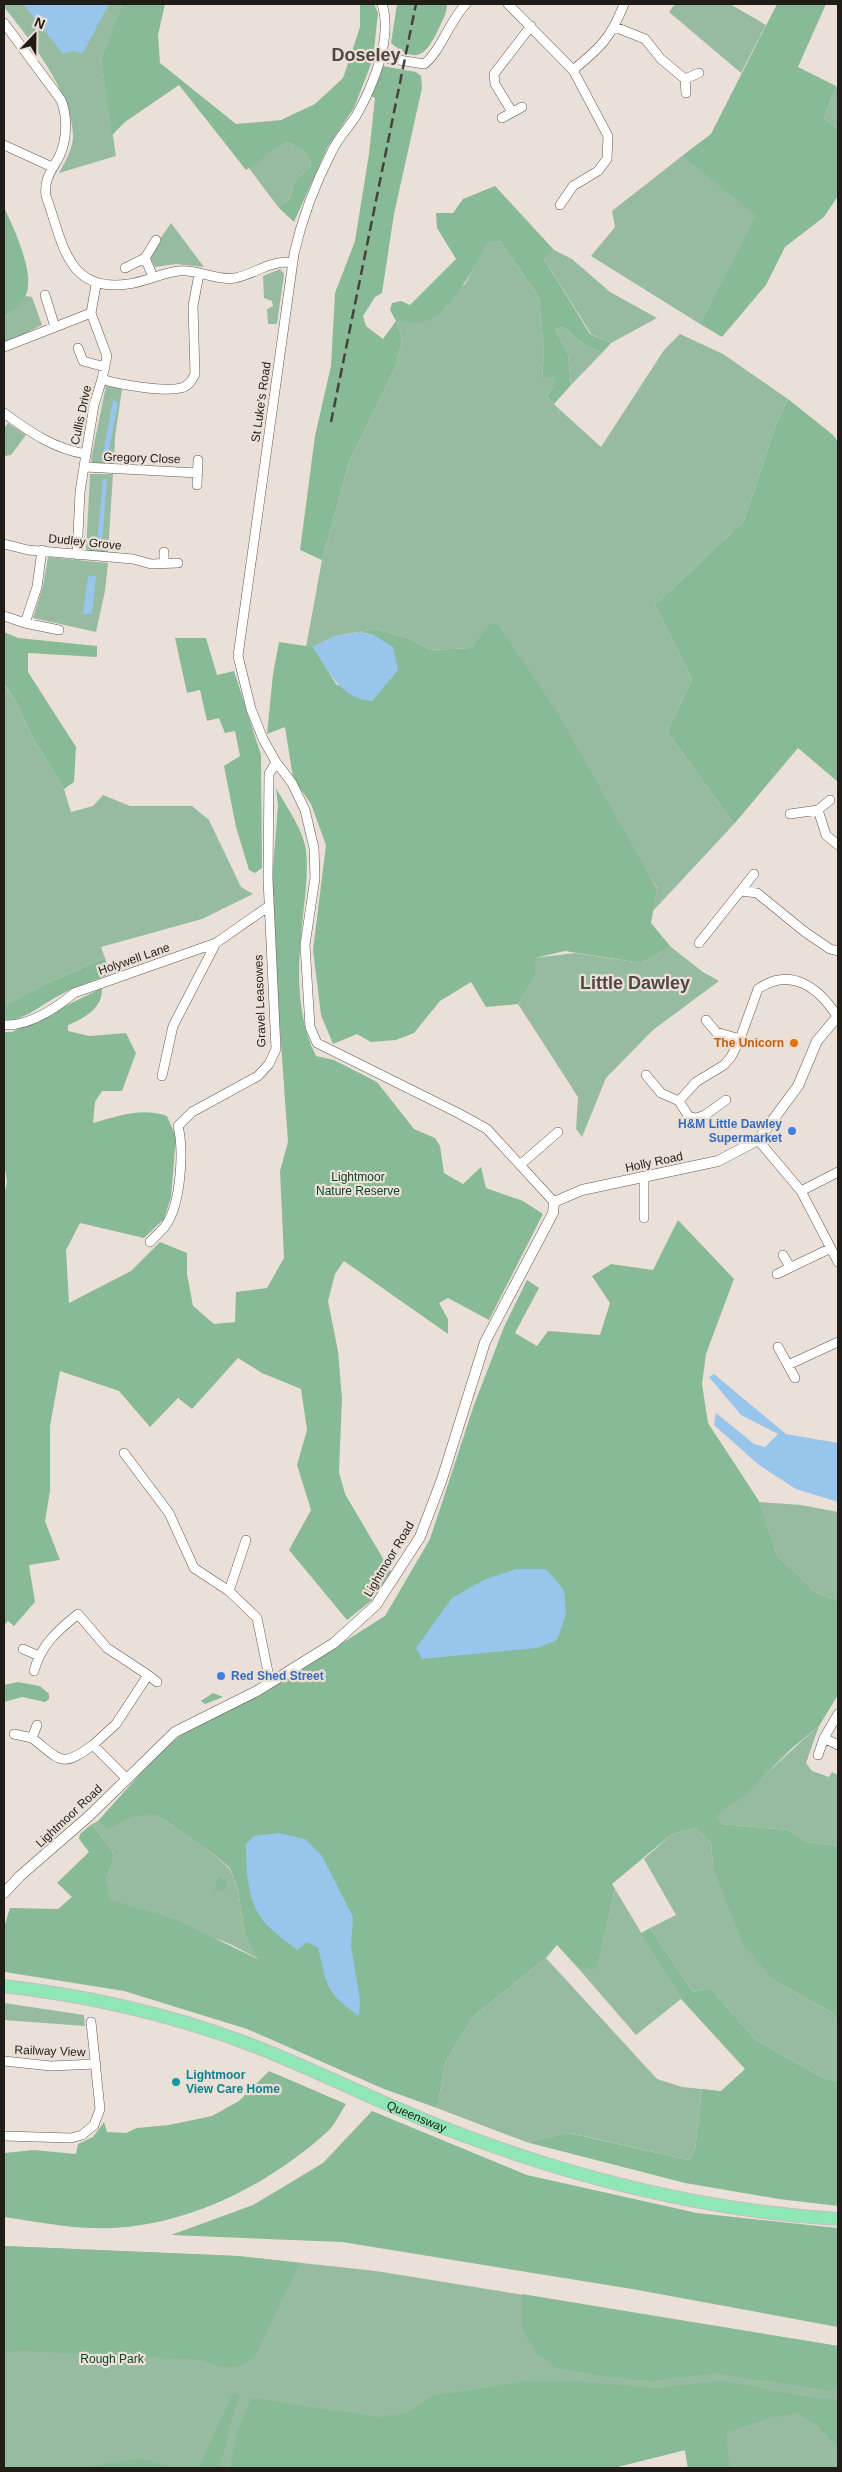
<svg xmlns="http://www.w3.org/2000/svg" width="842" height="2472" viewBox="0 0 842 2472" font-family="Arial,sans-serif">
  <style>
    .green { fill: #97bba1 }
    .forest { fill: #88ba97 }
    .water { fill: #97c5eb }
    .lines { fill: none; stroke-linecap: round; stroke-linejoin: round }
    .minor-casing { stroke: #615850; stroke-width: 10 }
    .tertiary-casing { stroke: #615850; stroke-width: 11 }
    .primary-casing { stroke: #c1bfbe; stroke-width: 14 }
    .minor { stroke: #fff; stroke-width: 9 }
    .tertiary { stroke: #fff; stroke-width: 10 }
    .primary { stroke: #8ee7b5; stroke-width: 12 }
    .rail { stroke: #47423d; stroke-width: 2.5; stroke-dasharray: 10 5; stroke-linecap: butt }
    .food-dot { fill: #e8710a; stroke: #ebe0d7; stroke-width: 2 }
    .shop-dot { fill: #3f7fe0; stroke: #ebe0d7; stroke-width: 2 }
    .culture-dot { fill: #0f9aa8; stroke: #ebe0d7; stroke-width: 2 }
    .labels { text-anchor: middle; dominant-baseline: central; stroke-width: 4.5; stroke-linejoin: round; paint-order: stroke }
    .street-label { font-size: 12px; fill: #201c18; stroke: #ebe0d7 }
    .food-label { font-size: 12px; font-weight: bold; fill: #c56008; stroke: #ebe0d7; text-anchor: end }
    .shop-label { font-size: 12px; font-weight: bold; fill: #366cbe; stroke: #ebe0d7; text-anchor: end }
    .park-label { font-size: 12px; fill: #0b4726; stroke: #ebe0d7 }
    .culture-label { font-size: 12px; font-weight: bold; fill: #0d838f; stroke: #ebe0d7; text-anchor: start }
    .district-label { font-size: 18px; font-weight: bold; fill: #504740; stroke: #ebe0d7 }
  </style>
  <rect width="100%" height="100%" fill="#ebe0d7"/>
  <path class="green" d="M4,4H124L101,59L116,156L59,173C65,162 74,147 73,134C71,92 30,39 4,7Z
    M675,4H730L766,25L741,73L669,12Z
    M836,86L838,88V129L824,118Z
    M286,142C299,147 309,151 311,166L295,181L290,198L279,208L248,167Z
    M682,156L757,216L700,324L591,256L615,227L612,211Z
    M171,223L204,267L176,264L155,267L149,255Z
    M500,241L539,297L544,352L542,377H554V387L546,397L601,447L664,350L680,334L723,354L788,399L778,419L744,521L655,605L692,679L667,732L734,824L653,911L657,888L490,624L471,648L430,650L408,638L375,629L335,636L313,647H306L322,560L350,460L395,368L402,341L397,321L421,323L465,284L487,244Z
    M554,250L572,259L610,292L657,318L611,343L591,334L544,259Z
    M280,269L284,274L277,324H268L267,309L273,306L272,301L264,298L263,276Z
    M26,296L32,297L42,325L4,344V319Z
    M563,327L586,346L602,353L571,385L568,354L555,329Z
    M106,386L122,389L115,437L114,466L93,465L91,459Z
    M8,423L26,435L11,455L4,456V429Z
    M90,474H113L108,553L86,551Z
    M48,557L108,563L105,591L96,632L33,618L43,586Z
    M4,632L5,686L15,700L33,738L64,789L71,812L93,806L103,795L130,806H192L209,820L241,887L253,894L202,919L101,947L105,958L50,982L7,1007H4Z
    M671,947L703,972L719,981L653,1030L606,1078L582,1137L576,1129L578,1097L518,1004L536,975L534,958L575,953L641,963Z
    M759,1502L801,1505L838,1512V1601L815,1592L777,1555Z
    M819,1726L806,1763L812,1771L829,1777L832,1772L838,1775V1846L806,1842L788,1830L722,1824L715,1816C753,1790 783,1756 819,1726Z
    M133,1815H157L208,1850L230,1869L238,1890L245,1935L259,1959L230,1944L108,1899L106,1879L114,1860L112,1850L92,1824L98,1821L107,1829Z
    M696,1828L711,1843L713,1867L773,1980L831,2012L838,2020V2082L823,2078L756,2040L710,1988L693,1992L650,1928L676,1915L644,1859L672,1834Z
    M615,1889L681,1999L636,2035L578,1968H597Z
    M546,1958L657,2079L682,2087L702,2089L695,2150L689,2160L570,2133L526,2142L437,2108L446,2060L474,2016Z
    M4,2003L84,2015L85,2026L4,2020Z
    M4,2246L238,2256L376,2271L838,2346V2468H688L685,2450L613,2468H4Z"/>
  <path class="forest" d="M123,4H165L158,35L160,63L236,124L281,120L315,104L343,78L360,27V4H374L378,13L373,59L354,108L328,146L294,222L279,208L290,198L295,181L311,166C309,151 299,147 286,142L246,170L179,85L125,122L112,135L101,59Z
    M397,4H447C447,13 442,22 438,30C425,57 416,64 391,43Z
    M777,4H826L798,67L836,86L824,118L838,129V196L824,217L785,247L766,285L722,337L700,324L756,216L682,156L711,134Z
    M383,66L416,72L421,76L422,88L394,214L382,293L375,297L363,316L366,326L383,339L396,321L390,310L392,303L401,301L410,305L456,259L437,228L436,213H453L463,199L495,186L554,250L544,259L590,334L611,343L602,353L586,346L563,327L555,329L568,354L571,385L554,404L546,397L554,387V377L542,378L544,352L539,297L500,241L487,244C475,267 448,318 420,323C413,324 404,322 397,321L402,341L395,368L350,460L322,560L300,550L315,436L331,366L335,293L355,241L369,154L375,98L371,96Z
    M4,207C13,227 37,276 25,297C21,305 10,312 4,319Z
    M788,399L833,435L838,442V782L798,748L734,824L667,732L692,679L655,605L744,521L778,419Z
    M490,623L499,626L557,712L657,889L651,923L671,947L641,963L565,951L535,958L536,975L518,1004L486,1007L471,982L440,1001L414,1033L396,1040L371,1042L357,1034L333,1044L321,1015L313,950L326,845L311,804L293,778L285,727L267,734L273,674L279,642L313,647L336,684L372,701L379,692L374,635L359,632L375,629L408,638L430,650L471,648Z
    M4,632L18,638L97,646V657L28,653V672L76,747L74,782L64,789L33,738L15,700L4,684Z
    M175,638H206L217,675L234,671L261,755L262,868L255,873L249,870L236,827L224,766L240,756L235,731L225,733L219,718L207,721L200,690L187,693Z
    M276,788C286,806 303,829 306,850C309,879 303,908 301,937C297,976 298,1021 316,1056L334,1060L377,1082L414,1129L435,1138L440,1146L444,1173L463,1184L481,1167L486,1188L523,1201L543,1214L489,1320L448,1298L439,1303L448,1319V1334L344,1261L335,1274L328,1301L338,1351L342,1399L339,1472L345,1494L391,1572L371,1601L347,1620L289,1550L311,1510L297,1465L307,1430L301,1389L262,1373L238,1358L192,1409L178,1398L150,1427L119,1391L60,1371L50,1426V1491L45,1521L60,1560L29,1565L35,1602L14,1626L8,1621L4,1625V1196L7,1182L4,1162V1032H12L102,988C103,1008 85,1018 68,1025V1031L89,1036L126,1033L136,1053L122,1091H102L95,1102L93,1123C118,1116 142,1107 167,1116L176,1137L171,1197L164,1219L144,1238L80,1223L66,1250L69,1303L131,1271L160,1242L187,1253V1274L193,1306L214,1324L235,1322L236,1292L267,1288L284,1258L280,1171L288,1142L277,987L272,881L278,805Z
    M105,958L110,974C94,981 76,986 60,995C42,1004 25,1021 4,1020V1007L50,982Z
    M678,1220L734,1279L706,1354L702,1384L708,1423L759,1501L777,1555L815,1592L838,1601V1695L819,1726L791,1749L743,1797L716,1816L722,1824L788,1830L806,1842L838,1846V2020L831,2012L773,1980L743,1944L713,1867L711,1843L696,1828L672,1834L612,1884L615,1889L597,1969L578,1968L557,1945L546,1958L474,2016L446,2060L437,2108L384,2089L247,2029L124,1991L5,1972L4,1927L10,1908L58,1909L72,1897L57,1883L89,1852L79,1839L80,1834L92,1824L112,1850L114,1860L106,1879L109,1899L176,1920L258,1959L245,1935L238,1890L230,1868L208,1850L157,1815L133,1816L107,1830L98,1821L155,1757L182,1734L261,1694L385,1616L430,1539L474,1405L504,1327L527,1280L539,1288L515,1333L537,1346L548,1331L600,1335L610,1303L592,1276L611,1264L653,1270Z
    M18,1682L40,1686L49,1694V1699L45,1702L22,1697L4,1702V1685Z
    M213,1693L223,1697L205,1704L201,1701Z
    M219,1876L226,1882V1889L214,1892Z
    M650,1928L693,1992L710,1988L756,2040L823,2078L838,2082V2206L779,2199L685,2183L526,2142L569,2133L689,2160L695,2150L702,2089L721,2091L745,2069L681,1999L641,1933Z
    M269,2071L346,2104C340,2113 335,2125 327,2132C270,2184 191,2224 113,2228C77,2230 39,2222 4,2217V2153L34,2150L76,2154L78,2144L93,2137L104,2122L107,2132L126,2133L137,2128L169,2125L212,2116L239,2101Z
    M372,2111L527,2175L697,2213L838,2228V2327L632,2289L342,2242L171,2235L253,2205L323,2163Z
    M4,2246L238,2256L300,2263L255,2356C236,2372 223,2369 202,2360L21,2351L4,2352Z
    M522,2294L838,2346V2387L829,2391L716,2373L651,2381L602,2376L556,2368L537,2354L522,2329Z
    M527,2381H570L656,2388L721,2381L810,2397L838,2400V2447L814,2423L799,2413L771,2418L726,2432L730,2468H688L685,2450L613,2468H230L237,2432L251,2398L379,2417L408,2412L431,2396Z
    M233,2393L240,2396L232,2418L220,2468H202L200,2465Z
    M140,2458L168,2465L169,2468H81Z"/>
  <path class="water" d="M23,4H109L83,53L72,51L63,54Z
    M113,400L118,402L108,456L103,455Z
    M103,479H107L102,542H97Z
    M88,576H96L92,614H83Z
    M359,632L374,635L393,647L398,670L372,701C341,699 328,671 313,647L335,636Z
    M714,1374L786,1434L838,1443V1502L796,1489L759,1465L714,1425L716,1413L754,1444L765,1447L778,1434L741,1415L709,1377Z
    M516,1569H546L564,1590L566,1614L557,1640L537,1648L422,1659L416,1648L452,1598L484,1580Z
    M279,1833L305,1839L322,1856L353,1917L351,1946L360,2000L359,2016C324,1991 328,1987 318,1948L307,1942L297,1950C287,1942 276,1934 267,1925C247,1905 246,1871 246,1844L254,1836Z"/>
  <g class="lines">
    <g class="minor-casing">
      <path id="minor" d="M382,4C393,38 373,86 356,116C348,128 338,138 332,151C315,184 302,218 294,254L238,656L251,709L263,739L276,762L292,783L305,810L314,848L315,878L305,945L310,1027L317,1043L458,1113L487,1129L554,1202
        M508,4L573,70L608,136L607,159L598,171L573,186L560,205
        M4,23L61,100C68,117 67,140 59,157C51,171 44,179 46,196C63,242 66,293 128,284C145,282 161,273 179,271C198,269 216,281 235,278C255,274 272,259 293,263
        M615,27L645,39L661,59L685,79L686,93
        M380,57L424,64C439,54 450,20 466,4
        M573,70C600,48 611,38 624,4
        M685,79L699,73
        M512,112L495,84L494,74L531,26
        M502,118L522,107
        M4,145L52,167
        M125,268L145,258
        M153,277L145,258L156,240
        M45,295L55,327
        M4,347L91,313
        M78,348L83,361L105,367
        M102,379C119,385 165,392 181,388C189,386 192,380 195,374L193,306L199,274
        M4,413C30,432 54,449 86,454
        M85,467L198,473
        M197,485L198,460
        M4,544L28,550L133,559L151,564L178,563
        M77,555L80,492L86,454L94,405L102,379L107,356L91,313L96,285
        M164,563V552
        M4,616L25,623L59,630
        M25,623L37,587L42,550
        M818,810L826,835L838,845
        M790,814L818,810L830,800
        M741,891L757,893L805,932L830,949L838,951
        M699,943L754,874
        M706,1020L716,1032L740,1039
        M4,1025C29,1026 56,1008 74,993L216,943L269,906
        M646,1075L661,1093L679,1101
        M162,1076L173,1026L216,943
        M726,1100L705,1115L697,1118L689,1117L679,1101L696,1082L724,1065L731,1057L740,1039L758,989C791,966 819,988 837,1016
        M758,1140L801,1191L838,1262
        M521,1164L558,1132
        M801,1191L838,1172
        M644,1218V1177
        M150,1242C155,1236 162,1231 166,1225C181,1203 184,1151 178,1126L192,1112L258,1076L269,1064L276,1049L268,879L269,774L276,762
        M783,1255L790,1267
        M777,1274L831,1248
        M778,1347L795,1378
        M788,1365L838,1342
        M124,1453L169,1513L194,1568L229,1591L257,1618L270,1682
        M229,1591L246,1540
        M23,1649L39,1656
        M34,1671C41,1645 57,1631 78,1614L107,1648L148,1675L116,1724L93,1745
        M148,1675L157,1682
        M37,1725L32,1738C61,1760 60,1769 93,1745L127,1779
        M14,1734L32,1738
        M824,1738L838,1745
        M818,1755L824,1738L838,1714
        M4,2061L51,2066L96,2064
        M4,2136L71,2138L82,2135L94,2125L100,2109L91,2022"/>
    </g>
    <g class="tertiary-casing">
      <path id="tertiary" d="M4,1893L20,1876L89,1816L175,1732L257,1691L334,1643L376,1605L420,1537L442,1479L485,1342L553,1213L554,1202L582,1190L718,1161L758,1140L798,1086L817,1041L838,1016"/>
    </g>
    <g class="primary-casing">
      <g id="primary">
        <path id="s1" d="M4,1986C89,1996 174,2015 254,2046C326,2074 395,2111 468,2137C586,2181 712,2211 838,2219"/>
      </g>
    </g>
    <use href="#minor" class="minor"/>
    <use href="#tertiary" class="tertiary"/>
    <use href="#primary" class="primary"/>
    <path class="rail" d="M331,422L416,4"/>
  </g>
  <circle class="food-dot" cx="794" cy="1043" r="5"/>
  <g class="shop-dot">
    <circle cx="792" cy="1131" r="5"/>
    <circle cx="221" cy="1676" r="5"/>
  </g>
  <circle class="culture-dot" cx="176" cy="2082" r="5"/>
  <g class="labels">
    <g class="street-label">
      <text transform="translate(261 402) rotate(-82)">St Luke's Road</text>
      <text transform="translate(81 415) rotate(-78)">Cullis Drive</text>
      <text transform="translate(142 458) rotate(2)">Gregory Close</text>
      <text transform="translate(85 542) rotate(6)">Dudley Grove</text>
      <text transform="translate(134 959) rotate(-19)">Holywell Lane</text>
      <text transform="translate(260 1001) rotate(-92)">Gravel Leasowes</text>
      <text transform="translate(654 1162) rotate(-12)">Holly Road</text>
      <text transform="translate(389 1559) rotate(-59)">Lightmoor Road</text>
      <text transform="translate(69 1816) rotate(-43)">Lightmoor Road</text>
      <text transform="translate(50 2051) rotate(2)">Railway View</text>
      <text stroke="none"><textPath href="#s1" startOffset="435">Queensway</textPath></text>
    </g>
    <g class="food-label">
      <text x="784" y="1043">The Unicorn</text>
    </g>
    <g class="shop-label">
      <text x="782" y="1124">H&amp;M Little Dawley<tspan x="782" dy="14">Supermarket</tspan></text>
      <text x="231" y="1676" text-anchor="start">Red Shed Street</text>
    </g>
    <g class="park-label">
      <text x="358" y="1177">Lightmoor<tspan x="358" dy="14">Nature Reserve</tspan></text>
      <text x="112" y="2359">Rough Park</text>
    </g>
    <g class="culture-label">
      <text x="186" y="2075">Lightmoor<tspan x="186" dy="14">View Care Home</tspan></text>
    </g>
    <g class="district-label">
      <text x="366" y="55">Doseley</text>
      <text x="635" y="983">Little Dawley</text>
    </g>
  </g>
  <rect width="842" height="2472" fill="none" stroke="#201c18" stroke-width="10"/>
  <g transform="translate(35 35) rotate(22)" stroke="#ebe0d7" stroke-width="4" paint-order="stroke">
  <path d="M0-4L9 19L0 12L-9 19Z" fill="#201c18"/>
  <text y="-8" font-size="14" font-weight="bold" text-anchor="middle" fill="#201c18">N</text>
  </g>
</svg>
